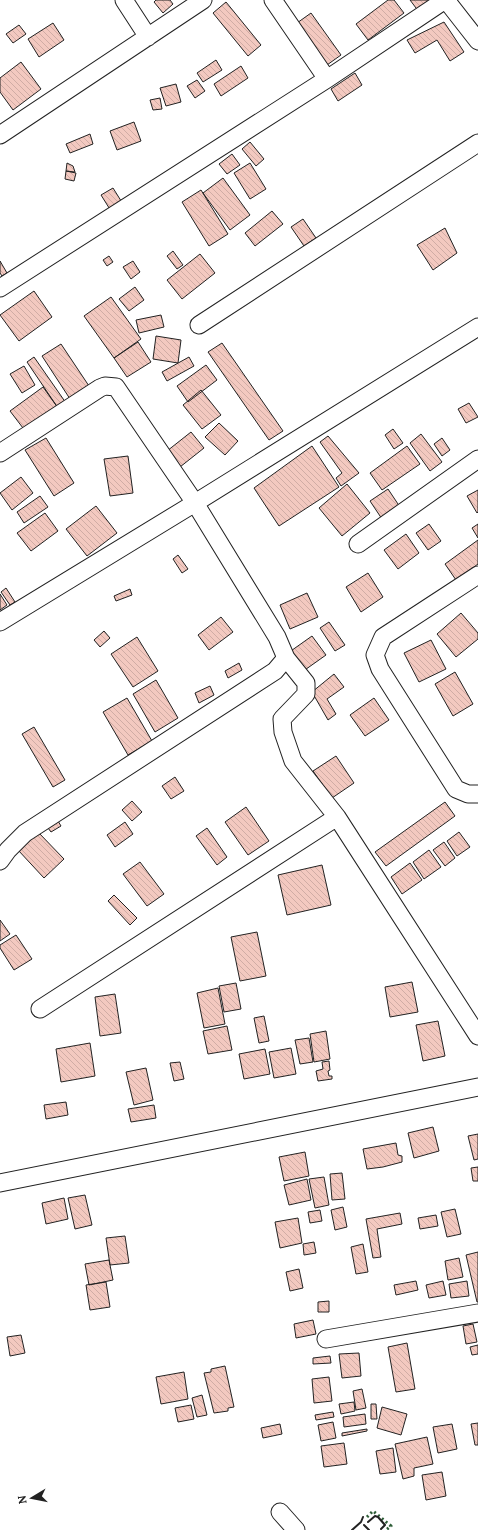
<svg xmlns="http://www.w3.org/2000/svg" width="478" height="1530" viewBox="0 0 478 1530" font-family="Lora,serif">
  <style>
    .building { fill: url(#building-back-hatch); stroke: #222 }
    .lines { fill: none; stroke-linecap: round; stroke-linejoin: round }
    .minor-casing { stroke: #222; stroke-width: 19 }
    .minor { stroke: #fff; stroke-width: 17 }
    .hedge { stroke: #2f5e38; stroke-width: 3; stroke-dasharray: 2 3; stroke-linecap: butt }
    .wall { stroke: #222; stroke-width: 2 }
  </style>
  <defs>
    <pattern id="building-back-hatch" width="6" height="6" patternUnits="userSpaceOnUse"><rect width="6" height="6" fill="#f3c9c0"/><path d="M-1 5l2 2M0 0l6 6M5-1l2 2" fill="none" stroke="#d0aca5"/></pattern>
  </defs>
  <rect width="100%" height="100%" fill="#fff"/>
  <path class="building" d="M156,0H170L173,4L163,13L154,2Z
    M388,0H394L404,13L368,40L356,24Z
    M410,0H433L419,12Z
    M226,2L261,45L248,56L213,13Z
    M311,13L341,55L327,65L297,23Z
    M444,22L464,52L450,61L437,40L415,53L407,40Z
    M53,23L64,40L39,57L28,39Z
    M19,25L26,34L13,43L6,34Z
    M216,60L222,70L203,82L197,73Z
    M21,62L41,89L13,110L0,92V78Z
    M241,66L248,78L221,96L214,84Z
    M355,73L362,85L338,101L331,89Z
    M197,80L205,91L195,98L187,86Z
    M176,84L181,102L166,106L160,88Z
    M160,98L162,109L153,110L150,100Z
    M134,122L141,141L117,150L110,131Z
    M90,134L93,144L70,153L66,144Z
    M250,142L264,159L256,166L242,149Z
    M232,154L240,165L227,174L219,164Z
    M67,163L73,166L75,172L66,171Z
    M250,163L266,189L250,199L234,173Z
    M66,171L76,173L74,181L65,179Z
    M223,178L250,215L230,230L203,193Z
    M113,188L123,204L111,211L101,195Z
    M201,190L228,234L209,246L182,202Z
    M272,211L283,224L255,246L245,233Z
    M303,219L316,238L304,246L291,227Z
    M445,228L457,253L433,270L417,245Z
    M173,251L183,265L177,269L167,256Z
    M200,254L215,273L182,299L167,280Z
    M109,256L113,262L107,266L103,260Z
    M0,261L7,273L2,276L0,273Z
    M133,261L140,272L131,279L123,267Z
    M135,287L144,300L129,311L119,299Z
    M34,291L52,317L19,341L0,315Z
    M111,297L141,339L114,358L84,316Z
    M161,315L164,327L139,333L136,320Z
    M156,336L181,340L178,363L153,359Z
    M138,342L151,362L127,377L114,358Z
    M222,343L283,431L269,440L208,352Z
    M61,344L91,389L72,402L42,356Z
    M34,357L66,403L58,408L27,362Z
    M189,357L194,366L167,381L162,372Z
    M206,365L217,380L188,402L177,386Z
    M24,366L35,385L22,393L10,374Z
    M43,387L58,408L26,432L10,411Z
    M201,390L221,415L202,429L183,405Z
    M469,403L478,417L466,423L458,409Z
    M219,423L238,441L225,455L205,437Z
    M393,429L403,443L394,449L385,435Z
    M191,432L204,448L180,467L167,451Z
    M421,434L442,462L430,471L410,443Z
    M328,436L359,473L341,486L336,478L342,473L320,442Z
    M46,438L74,483L54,496L25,450Z
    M442,438L450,450L442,456L434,444Z
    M312,446L339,487L279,526L254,488Z
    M407,446L420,464L382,490L370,473Z
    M128,456L133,493L110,496L104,459Z
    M21,477L33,493L12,510L0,493Z
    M347,484L370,513L342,536L319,508Z
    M388,489L402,510L384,522L370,501Z
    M478,490V512L477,513L467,496Z
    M40,496L48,507L24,523L17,512Z
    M96,506L117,533L87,556L66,529Z
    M45,513L58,531L31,551L17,533Z
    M429,524L441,541L428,550L416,533Z
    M478,524V538L472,528Z
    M406,534L419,553L398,569L384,550Z
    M478,540V564L456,580L445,564Z
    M178,555L188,569L182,573L173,559Z
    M368,573L383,597L361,612L346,587Z
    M6,588L15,602L10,605L1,592Z
    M130,589L132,595L116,601L114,596Z
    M307,593L318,617L290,629L280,605Z
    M0,594L7,605L0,610Z
    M461,613L478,633V639L456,657L437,634Z
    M221,617L233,632L209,650L198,635Z
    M329,622L345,645L335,651L320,628Z
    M104,631L110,638L100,647L94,640Z
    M312,636L326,655L302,672L288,653Z
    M137,637L158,671L133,687L111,654Z
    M431,640L446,669L419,682L404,653Z
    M239,663L242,670L228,678L225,671Z
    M455,672L473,704L453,716L435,684Z
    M334,674L344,687L327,699L336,714L328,720L312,692Z
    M156,680L178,718L155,732L133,694Z
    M210,686L214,695L199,703L195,693Z
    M127,698L152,741L128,755L103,712Z
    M374,698L389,720L365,736L350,715Z
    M34,727L65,780L53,787L22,734Z
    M336,756L354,783L332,798L313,771Z
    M175,777L184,791L171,799L162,786Z
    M132,801L142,812L132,821L122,810Z
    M445,802L455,816L386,866L375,852Z
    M246,807L269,841L248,855L225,822Z
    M58,821L61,826L51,832L48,828Z
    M125,822L133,834L115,847L107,835Z
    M207,828L227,857L217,865L196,836Z
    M38,832L64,859L44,878L18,850Z
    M459,832L470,847L457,856L447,841Z
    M444,842L455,858L445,866L433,850Z
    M429,850L441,867L424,879L413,862Z
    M140,862L164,894L147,906L123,874Z
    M410,863L422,880L402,894L391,877Z
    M322,865L331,905L287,915L278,875Z
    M114,895L137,918L130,925L108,901Z
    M0,920L10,934L0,941Z
    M257,932L266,976L240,981L231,937Z
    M16,935L32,959L14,970L0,948V945Z
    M412,982L418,1012L390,1017L385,987Z
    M236,983L241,1009L224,1012L219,986Z
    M218,988L225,1024L204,1028L197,993Z
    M115,994L121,1033L100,1036L95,997Z
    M264,1016L269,1041L259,1043L254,1018Z
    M438,1021L445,1056L423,1061L416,1025Z
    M227,1026L232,1050L208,1054L203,1031Z
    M326,1031L330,1059L314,1062L310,1034Z
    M309,1038L313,1062L300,1064L295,1040Z
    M90,1043L95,1076L61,1082L56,1049Z
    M291,1048L296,1074L274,1078L269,1052Z
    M265,1049L270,1074L244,1079L239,1054Z
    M329,1061L330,1070L328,1071L329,1076H332V1079L318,1081L316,1071L323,1069L322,1062Z
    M180,1062L184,1079L174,1081L170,1063Z
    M146,1068L153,1100L134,1105L126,1072Z
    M66,1102L68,1115L46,1119L44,1105Z
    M154,1105L156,1118L131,1122L128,1109Z
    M433,1127L439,1151L414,1158L408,1133Z
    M478,1134V1159L474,1160L468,1136Z
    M396,1143L398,1155L402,1156V1162L383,1167L367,1169L363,1149Z
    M305,1152L309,1176L284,1181L279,1157Z
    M478,1167V1181H473L471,1168Z
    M342,1173L345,1199L332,1200L330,1174Z
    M324,1177L329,1205L315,1208L309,1179Z
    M307,1179L311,1200L289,1205L284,1185Z
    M85,1195L92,1225L75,1229L68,1198Z
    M64,1198L68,1219L46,1224L42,1203Z
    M343,1207L347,1227L335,1230L331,1210Z
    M455,1209L461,1234L447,1237L441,1212Z
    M320,1210L322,1221L310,1223L308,1212Z
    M400,1213L402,1224L377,1229L381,1257L373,1258L366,1219Z
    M436,1215L438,1226L420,1229L418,1218Z
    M298,1218L302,1243L280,1248L275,1222Z
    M125,1236L129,1263L110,1265L106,1238Z
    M314,1242L316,1253L304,1255L303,1244Z
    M363,1244L368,1272L356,1274L351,1247Z
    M478,1252V1302H477L466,1255Z
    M459,1258L463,1277L448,1280L445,1261Z
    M109,1260L113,1280L89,1285L85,1264Z
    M299,1269L303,1288L290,1291L286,1272Z
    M416,1281L418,1290L396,1295L394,1285Z
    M443,1281L446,1295L429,1298L426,1285Z
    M467,1281L469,1296L451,1298L449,1284Z
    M106,1282L110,1307L90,1310L86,1285Z
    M329,1301V1312H318V1302Z
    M313,1320L316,1334L296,1338L294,1324Z
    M473,1324L477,1342L466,1344L463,1326Z
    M21,1335L25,1353L10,1356L7,1337Z
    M407,1343L415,1389L396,1392L388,1347Z
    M478,1345V1354L472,1355L470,1347Z
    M359,1353L361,1376L342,1378L339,1354Z
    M330,1356L331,1363L313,1364V1358Z
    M225,1366L234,1407L228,1408V1411L214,1413L204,1373L211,1372V1369Z
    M184,1372L188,1399L161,1404L156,1377Z
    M329,1377L332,1401L314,1403L312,1379Z
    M362,1389L366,1408L356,1410L353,1391Z
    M202,1395L207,1415L197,1417L192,1398Z
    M354,1402L355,1411L341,1414L339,1404Z
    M371,1404H376L377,1419H371Z
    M191,1405L194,1419L178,1422L175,1408Z
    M382,1407L407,1414L401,1435L377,1428Z
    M333,1412L334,1417L316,1420L315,1415Z
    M365,1414L366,1424L344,1427L343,1417Z
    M333,1422L336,1438L321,1441L318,1425Z
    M478,1423V1445H475L471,1424Z
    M280,1424L282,1434L263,1438L261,1428Z
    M452,1424L457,1449L438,1453L433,1427Z
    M367,1429V1431L342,1436V1433Z
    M427,1437L433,1464L414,1468V1476L403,1479L395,1444Z
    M344,1443L347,1464L324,1467L321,1446Z
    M393,1448L396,1472L380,1474L376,1451Z
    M442,1472L446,1496L426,1500L422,1475Z"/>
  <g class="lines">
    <g class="minor-casing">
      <path id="minor" d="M124,0L148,37
        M273,0L327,79
        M446,0L478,41
        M0,135L203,0
        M0,288L327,79L445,0
        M199,325L478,143
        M0,453L100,388L105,386L116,387L195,503L277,637L286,658L306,683V694L282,719L283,732L293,761L337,817L478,1036
        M358,544L478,459
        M478,575L383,637L375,655L380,669L456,789L468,794H478
        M0,622L195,503L478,327
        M0,861L8,850L25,833L275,671L286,658
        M40,1009L337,817
        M0,1183L478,1087
        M326,1339L478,1313
        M280,1512L296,1530"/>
    </g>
    <use href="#minor" class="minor"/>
    <path class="hedge" d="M367,1517L373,1511L391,1526L386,1530"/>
    <path class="wall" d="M368,1522L375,1516L378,1517L385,1525L381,1529
      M364,1525L369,1530
      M352,1530L361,1522L363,1517"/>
  </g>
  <g transform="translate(32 1498) rotate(260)" stroke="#ffffff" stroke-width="3" paint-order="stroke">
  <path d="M0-3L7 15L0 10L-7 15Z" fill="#222222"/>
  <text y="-6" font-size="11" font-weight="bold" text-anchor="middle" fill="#222222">N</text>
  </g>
</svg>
